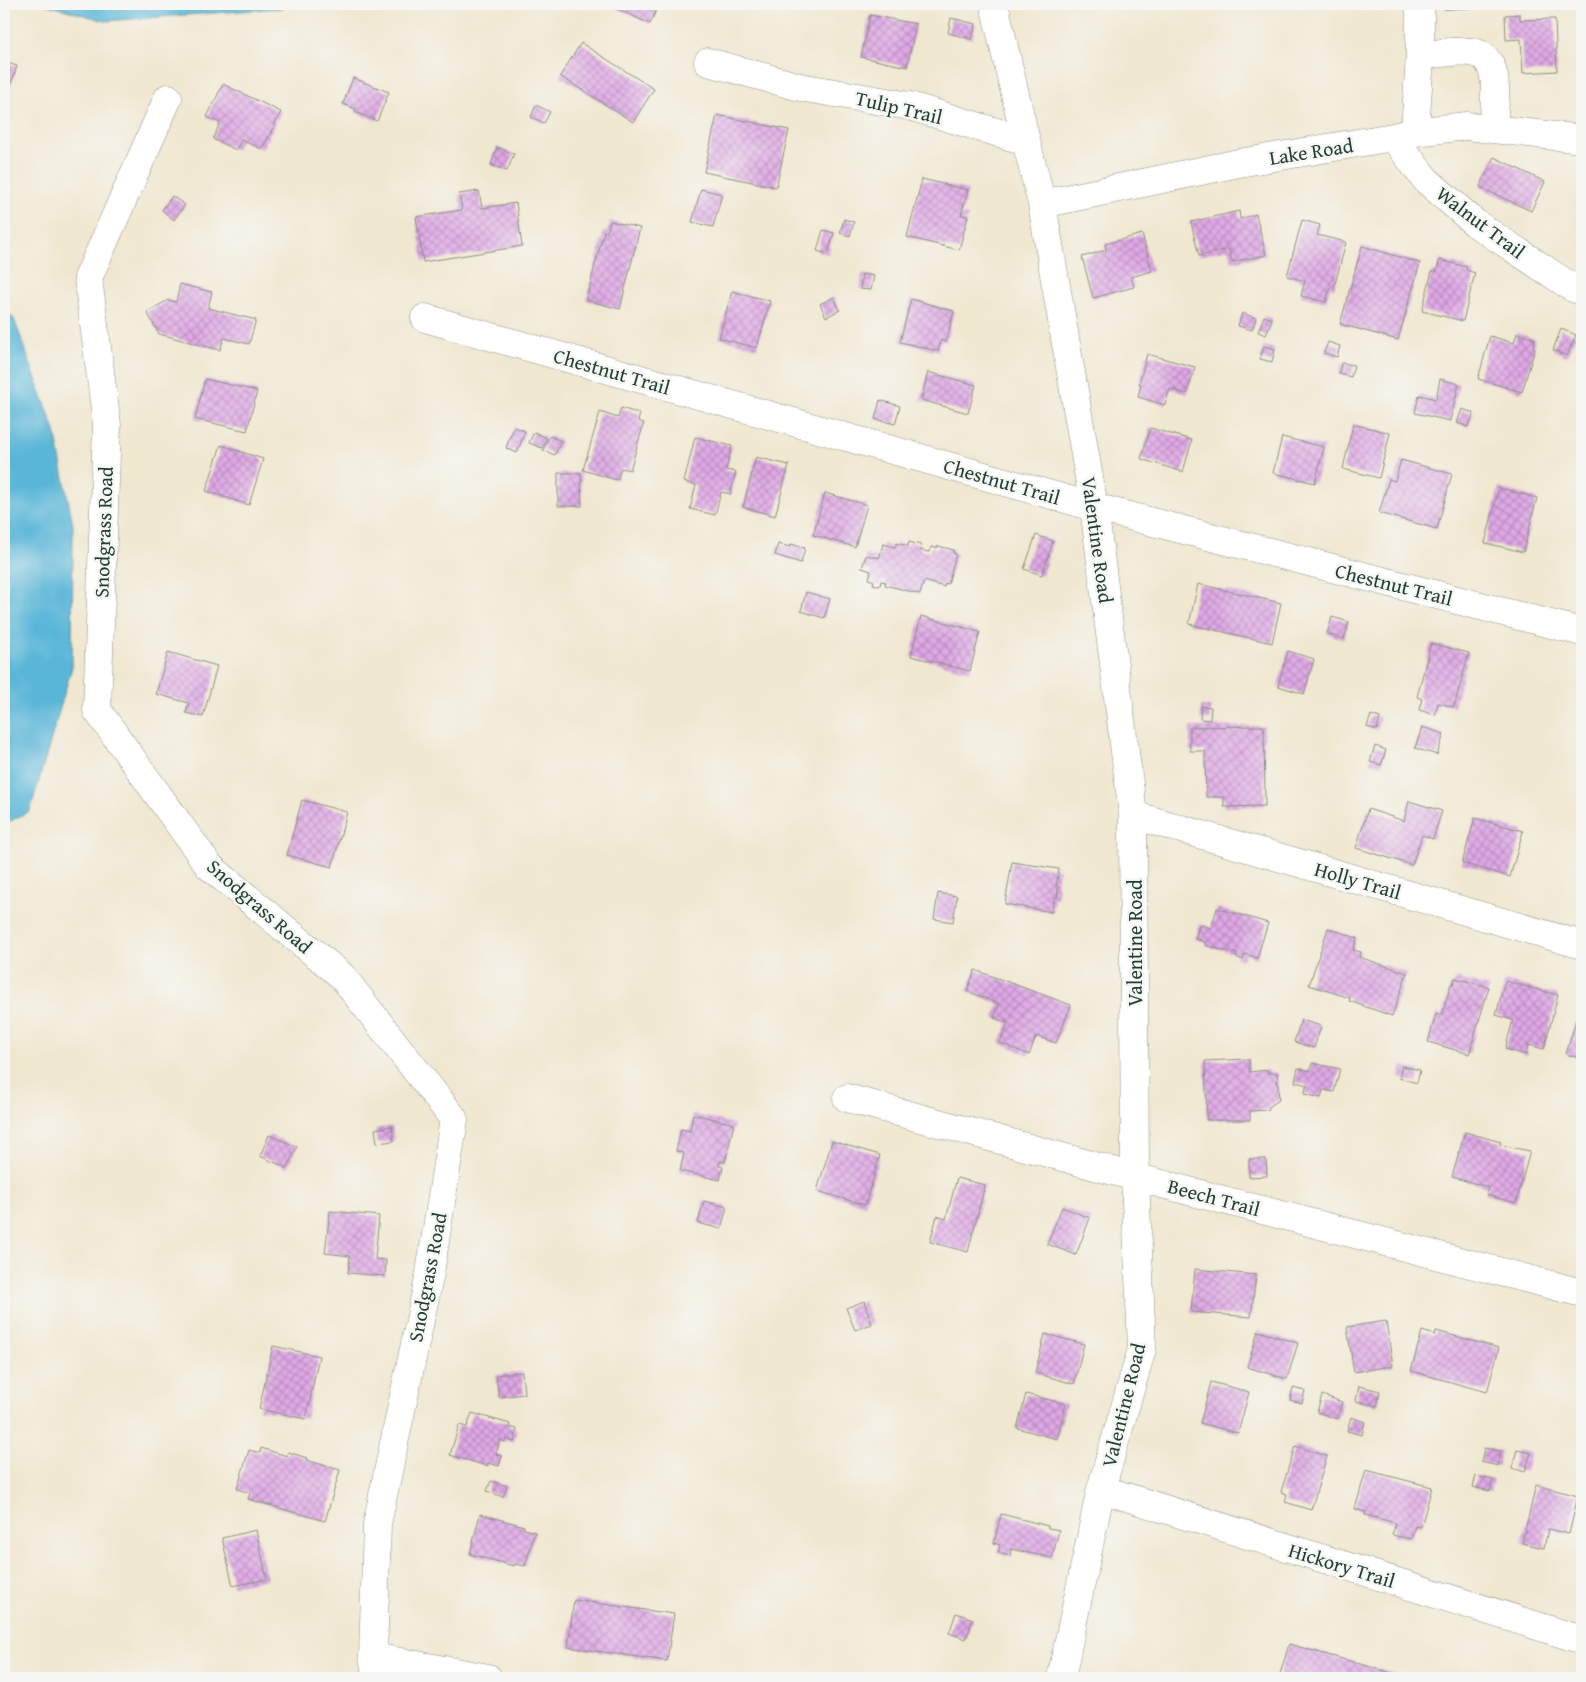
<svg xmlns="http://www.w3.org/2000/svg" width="1586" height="1682" viewBox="0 0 1586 1682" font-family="'Gentium Book Plus',serif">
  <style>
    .water { fill: #5ab6d8; stroke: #3c7a86 }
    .building { fill: url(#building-cross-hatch) }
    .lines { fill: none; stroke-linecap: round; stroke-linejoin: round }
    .minor-casing { stroke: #889282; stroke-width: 29 }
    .minor { stroke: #fff; stroke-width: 28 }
    .labels { text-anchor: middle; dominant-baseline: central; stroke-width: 5; stroke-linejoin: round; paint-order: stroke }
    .street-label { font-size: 20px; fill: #1f3d34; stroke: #f6f6f2 }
  </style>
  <defs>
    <pattern id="building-cross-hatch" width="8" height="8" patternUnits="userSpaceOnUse" patternTransform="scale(1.25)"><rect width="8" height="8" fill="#e0a8e6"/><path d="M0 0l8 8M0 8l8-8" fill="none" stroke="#b58abb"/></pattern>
  </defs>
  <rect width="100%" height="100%" fill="#f6f6f2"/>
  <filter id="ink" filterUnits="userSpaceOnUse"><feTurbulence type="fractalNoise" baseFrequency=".02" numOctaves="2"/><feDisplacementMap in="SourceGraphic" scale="10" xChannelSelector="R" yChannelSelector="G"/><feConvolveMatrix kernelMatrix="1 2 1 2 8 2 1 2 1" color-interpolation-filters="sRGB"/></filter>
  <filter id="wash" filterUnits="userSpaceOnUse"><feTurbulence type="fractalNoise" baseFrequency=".0096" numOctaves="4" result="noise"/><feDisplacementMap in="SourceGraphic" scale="20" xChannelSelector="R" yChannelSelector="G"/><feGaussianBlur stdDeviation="1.12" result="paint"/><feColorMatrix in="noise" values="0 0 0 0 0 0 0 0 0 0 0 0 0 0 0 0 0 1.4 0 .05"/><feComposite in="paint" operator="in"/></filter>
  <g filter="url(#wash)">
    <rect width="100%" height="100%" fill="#f0e7d0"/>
    <path class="water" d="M45,4H286L282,8L105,21Z
      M4,308L14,319L55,431L73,525L72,667L30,811L4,824Z"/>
    <g id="blocks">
      <path class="building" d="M607,4H659L650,24Z
        M1445,4H1475V8L1445,9Z
        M1520,14V20L1555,19L1557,71L1523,73L1521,39L1506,40L1505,15Z
        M870,15L916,24L907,67L861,57Z
        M951,18L976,24L972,39L948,33Z
        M581,43L654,89L633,122L560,76Z
        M4,62L17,66L4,106Z
        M353,78L389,92L377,121L355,112L356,109L343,104Z
        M223,84L281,112L262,149L241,140L236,150L213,139L220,123L207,117Z
        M536,105L550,112L544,123L531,117Z
        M717,115L789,130L776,187L704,172Z
        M497,147L514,154L507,171L491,165Z
        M1494,157L1545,182L1531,211L1480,187Z
        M922,179L968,190L961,215L968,216L959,250L907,237Z
        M701,189L722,194L713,227L692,222Z
        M479,191L482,208L516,203L522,246L423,262L416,217L462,210L459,194Z
        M172,196L185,205L174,220L162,210Z
        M1239,211L1240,219L1256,214L1266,255L1232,262L1229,249L1199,256L1191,222Z
        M844,219L854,222L850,236L840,233Z
        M1302,220L1320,225L1317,235L1346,242L1334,288L1330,287L1326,302L1301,296L1305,281L1287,276Z
        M610,221L640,228L620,309L586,300L604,231L607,232Z
        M823,230L834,233L828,254L817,251Z
        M1142,234L1152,271L1131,277L1134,287L1093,298L1082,257L1106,250L1105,244Z
        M1362,246L1420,263L1398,340L1340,324Z
        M1440,260L1467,267L1466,270L1475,273L1463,321L1422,311L1432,271L1436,272Z
        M862,274L874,276L871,290L860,289Z
        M180,284L212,292L208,308L256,320L249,344L224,338L220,350L159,334L147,312L168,300L176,302Z
        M732,291L770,301L757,348L719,338Z
        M834,297L840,310L826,317L820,304Z
        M911,299L954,311L946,342L941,340L938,351L900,342Z
        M1242,313L1256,318L1252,330L1238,326Z
        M1264,316L1272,319L1266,335L1258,332Z
        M1561,329L1576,335L1567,356L1553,350Z
        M1517,333L1535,339L1533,347L1535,348L1522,392L1478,379L1490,336L1514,343Z
        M1328,342L1340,346L1337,357L1324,353Z
        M1264,346L1275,349L1272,362L1260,359Z
        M1147,354L1195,367L1187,394L1170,389L1165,405L1138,397L1141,384H1139Z
        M1341,363L1354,365L1351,377L1339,374Z
        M928,372L976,385L968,413L921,400Z
        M205,379L257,391L247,431L195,419Z
        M1440,379L1459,384L1450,421L1415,413L1419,395L1436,399Z
        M880,400L900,406L895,424L875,419Z
        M621,408L640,414L638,421L644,423L630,470L621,468L617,480L583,470L600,412L618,418Z
        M1462,409L1474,413L1468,427L1457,423Z
        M1353,424L1390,433L1379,478L1343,469Z
        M514,427L525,431L517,453L506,448Z
        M1150,428L1192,440L1183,472L1141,459Z
        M534,432L547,438L542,448L529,443Z
        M550,436L561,441L555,455L543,450Z
        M695,437L732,446L726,470L736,472L731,491V494L721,492L715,515L690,509L696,485L684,482Z
        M1282,437L1324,447L1315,483L1273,473Z
        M221,445L263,459L249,505L206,491Z
        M756,457L789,465L775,516L743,507Z
        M1401,460L1452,474L1437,529L1379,513L1389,479L1395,481Z
        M558,473H581L582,506H558Z
        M1499,488L1537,498L1523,552L1485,543Z
        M825,493L867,505L855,547L813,535Z
        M1036,535L1053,541L1042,575L1024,569Z
        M909,542L921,545L920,550L929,552L931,547L937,548L938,546L954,550L953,553L956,554L948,584L945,583L944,587L924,581L920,594L885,585L886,582L881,581L880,586L873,584L874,581L869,579L871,571L862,568L866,555L879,558L883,544L895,547L897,543L908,546Z
        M778,544L790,547L791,544L805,548L801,563L775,555Z
        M1198,584L1281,603L1272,643L1189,624Z
        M806,592L830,599L824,618L801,611Z
        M921,616L980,632L970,671L911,656Z
        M1332,617L1349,622L1344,639L1327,634Z
        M1431,643L1469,653L1454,707L1438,703L1435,715L1419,710L1422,699L1417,697Z
        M1288,651L1314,659L1304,694L1278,686Z
        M168,652L217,666L203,717L186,713L189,703L156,694Z
        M1201,706L1211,707L1210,720L1200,719Z
        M1371,715L1380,718L1377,730L1367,727Z
        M1264,726L1265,806L1224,807V797H1206L1205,751H1190V727Z
        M1422,727L1444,734L1437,755L1415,748Z
        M1375,746L1386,750L1381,765L1370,762Z
        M302,800L347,812L332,867L287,855Z
        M1409,801L1442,811L1433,839L1422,835L1412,865L1356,848L1368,809L1404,821Z
        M1475,818L1523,831L1510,877L1462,863Z
        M1012,862L1059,869L1056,886L1059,887L1058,891L1057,898H1054L1052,912L1005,904Z
        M938,893L957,896L953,922L934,919Z
        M1217,908L1268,923L1257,958L1245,954L1243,960L1236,957L1237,954L1208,946L1206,945V942L1195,939L1200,924L1211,928Z
        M1328,928L1357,938L1353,950L1361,952L1359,957L1407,973L1392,1016L1349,1001L1350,998L1309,985Z
        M975,970L1071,1005L1056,1043L1036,1036L1029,1055L1000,1043L1008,1023L994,1018L999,1004L967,991Z
        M1455,978L1489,987L1469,1054L1428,1042L1436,1014L1442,1015L1451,984H1453Z
        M1505,981L1558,995L1544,1049L1528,1045L1526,1055L1505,1049L1513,1020L1496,1015Z
        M1582,1001V1059L1566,1054Z
        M1301,1020L1321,1026L1314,1048L1294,1042Z
        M1249,1059V1072L1268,1070V1073H1277L1279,1100L1269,1107L1268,1110L1250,1111V1120H1207L1205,1061Z
        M1312,1063L1340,1069L1334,1092L1323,1090L1321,1098L1304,1094L1307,1085L1295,1082L1298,1068L1310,1071Z
        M1402,1066L1420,1070L1417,1083L1399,1078Z
        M693,1114L734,1124L725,1162L720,1161L719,1166L723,1167L720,1180L680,1171L684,1153L676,1151L681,1129L690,1131Z
        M392,1126L394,1141L377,1143L375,1129Z
        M1465,1132L1501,1142L1500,1145L1530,1151L1516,1203L1486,1195L1488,1187L1452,1177Z
        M269,1135L297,1147L287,1168L260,1156Z
        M832,1141L880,1155L865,1205L817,1191Z
        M1249,1159H1266L1267,1176L1249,1177Z
        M957,1178L985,1185L968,1252L930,1242L937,1216L946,1219Z
        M704,1201L727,1207L721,1229L698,1223Z
        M1062,1207L1090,1218L1076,1255L1047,1244Z
        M330,1211L379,1216L375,1259L386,1260L385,1276L348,1273L350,1256L325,1253Z
        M1195,1269L1256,1275L1251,1317L1191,1312Z
        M864,1301L872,1324L855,1330L846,1308Z
        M1386,1321L1393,1366L1354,1372L1347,1327Z
        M1258,1331L1298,1343L1287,1379L1247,1367Z
        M1422,1331L1435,1335L1436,1331L1499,1348L1487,1392L1411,1371Z
        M1045,1334L1084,1344L1074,1384L1035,1373Z
        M273,1346L319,1356L306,1419L259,1409Z
        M522,1372L524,1394L499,1397L496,1375Z
        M1211,1382L1249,1392L1238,1433L1200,1423Z
        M1359,1386L1380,1391L1377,1406L1356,1401Z
        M1293,1388L1305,1391L1302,1403L1290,1400Z
        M1026,1394L1066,1404L1057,1439L1017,1428Z
        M1322,1395L1342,1402L1337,1419L1317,1412Z
        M472,1413L510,1424L509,1427L517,1429L514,1442L506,1439L505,1442L500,1440L496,1454L502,1456L499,1466L488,1463L487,1466L450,1455L459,1425L467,1427Z
        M1351,1417L1365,1422L1362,1435L1347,1431Z
        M1295,1446L1327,1456L1311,1510L1285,1502L1287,1494L1281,1492Z
        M261,1448L287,1456L288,1452L307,1458L306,1460L340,1470L325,1521L248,1499L250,1493L237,1489L249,1450L260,1453Z
        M1484,1448L1501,1451L1498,1466L1481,1462Z
        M1517,1450L1531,1453L1525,1472L1512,1468Z
        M1366,1470L1432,1487L1421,1527L1415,1526L1411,1539L1392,1535L1396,1523L1365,1515L1366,1512L1355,1509Z
        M1476,1476L1493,1480L1490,1491L1473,1487Z
        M491,1481L507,1486L503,1497L487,1491Z
        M1536,1485L1578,1496L1569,1534L1548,1529L1544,1548L1522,1543Z
        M480,1514L524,1526V1529L535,1532L525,1566L515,1564L514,1566L470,1554Z
        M1001,1514L1048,1526V1528L1059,1530L1052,1558L1011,1549L1010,1556L998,1553L1000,1545L994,1543Z
        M256,1530L267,1579L233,1586L222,1538Z
        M574,1600L674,1614L667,1661L568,1647Z
        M956,1613L973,1619L966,1639L949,1633Z
        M1289,1644L1410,1678H1279Z"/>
    </g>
  </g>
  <g filter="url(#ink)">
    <use href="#blocks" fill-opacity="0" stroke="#889282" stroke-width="1"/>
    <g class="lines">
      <g class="minor-casing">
        <path id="minor" d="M994,4L1026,141
          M1420,4V56
          M708,62L800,87L910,106L1026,141L1042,204L1094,507L1133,815L1135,1177L1142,1349L1101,1489L1061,1678
          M168,98L88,278L107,425L97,710L209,866L342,976L454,1119L430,1273L377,1524L373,1657L377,1678
          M1415,132L1420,56C1436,54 1455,50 1471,52C1504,55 1494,106 1493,128
          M1393,137L1426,180L1475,223L1573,288L1582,291
          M1042,204L1239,163L1393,137L1415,132L1466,126L1582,139
          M425,318L1094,507L1582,632
          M1133,815L1582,945
          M847,1098L1135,1177L1582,1293
          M1101,1489L1582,1640
          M373,1657L488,1678"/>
      </g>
      <use href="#minor" class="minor"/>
    </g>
  </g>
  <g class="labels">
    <g class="street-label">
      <text transform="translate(899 107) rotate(13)">Tulip Trail</text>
      <text transform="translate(1311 151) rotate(-9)">Lake Road</text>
      <text transform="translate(1481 222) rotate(37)">Walnut Trail</text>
      <text transform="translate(612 371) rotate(16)">Chestnut Trail</text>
      <text transform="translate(1002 481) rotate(16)">Chestnut Trail</text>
      <text transform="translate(103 532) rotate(-88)">Snodgrass Road</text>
      <text transform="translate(1098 540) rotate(82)">Valentine Road</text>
      <text transform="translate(1394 584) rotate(14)">Chestnut Trail</text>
      <text transform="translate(1358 880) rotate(16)">Holly Trail</text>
      <text transform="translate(260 906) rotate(41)">Snodgrass Road</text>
      <text transform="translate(1134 943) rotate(-90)">Valentine Road</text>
      <text transform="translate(1214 1197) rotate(15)">Beech Trail</text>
      <text transform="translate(427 1277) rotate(-79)">Snodgrass Road</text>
      <text transform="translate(1123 1405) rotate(-76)">Valentine Road</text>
      <text transform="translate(1342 1565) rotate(17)">Hickory Trail</text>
    </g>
  </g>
  <rect width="1586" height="1682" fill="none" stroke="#f6f6f2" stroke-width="20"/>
</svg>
